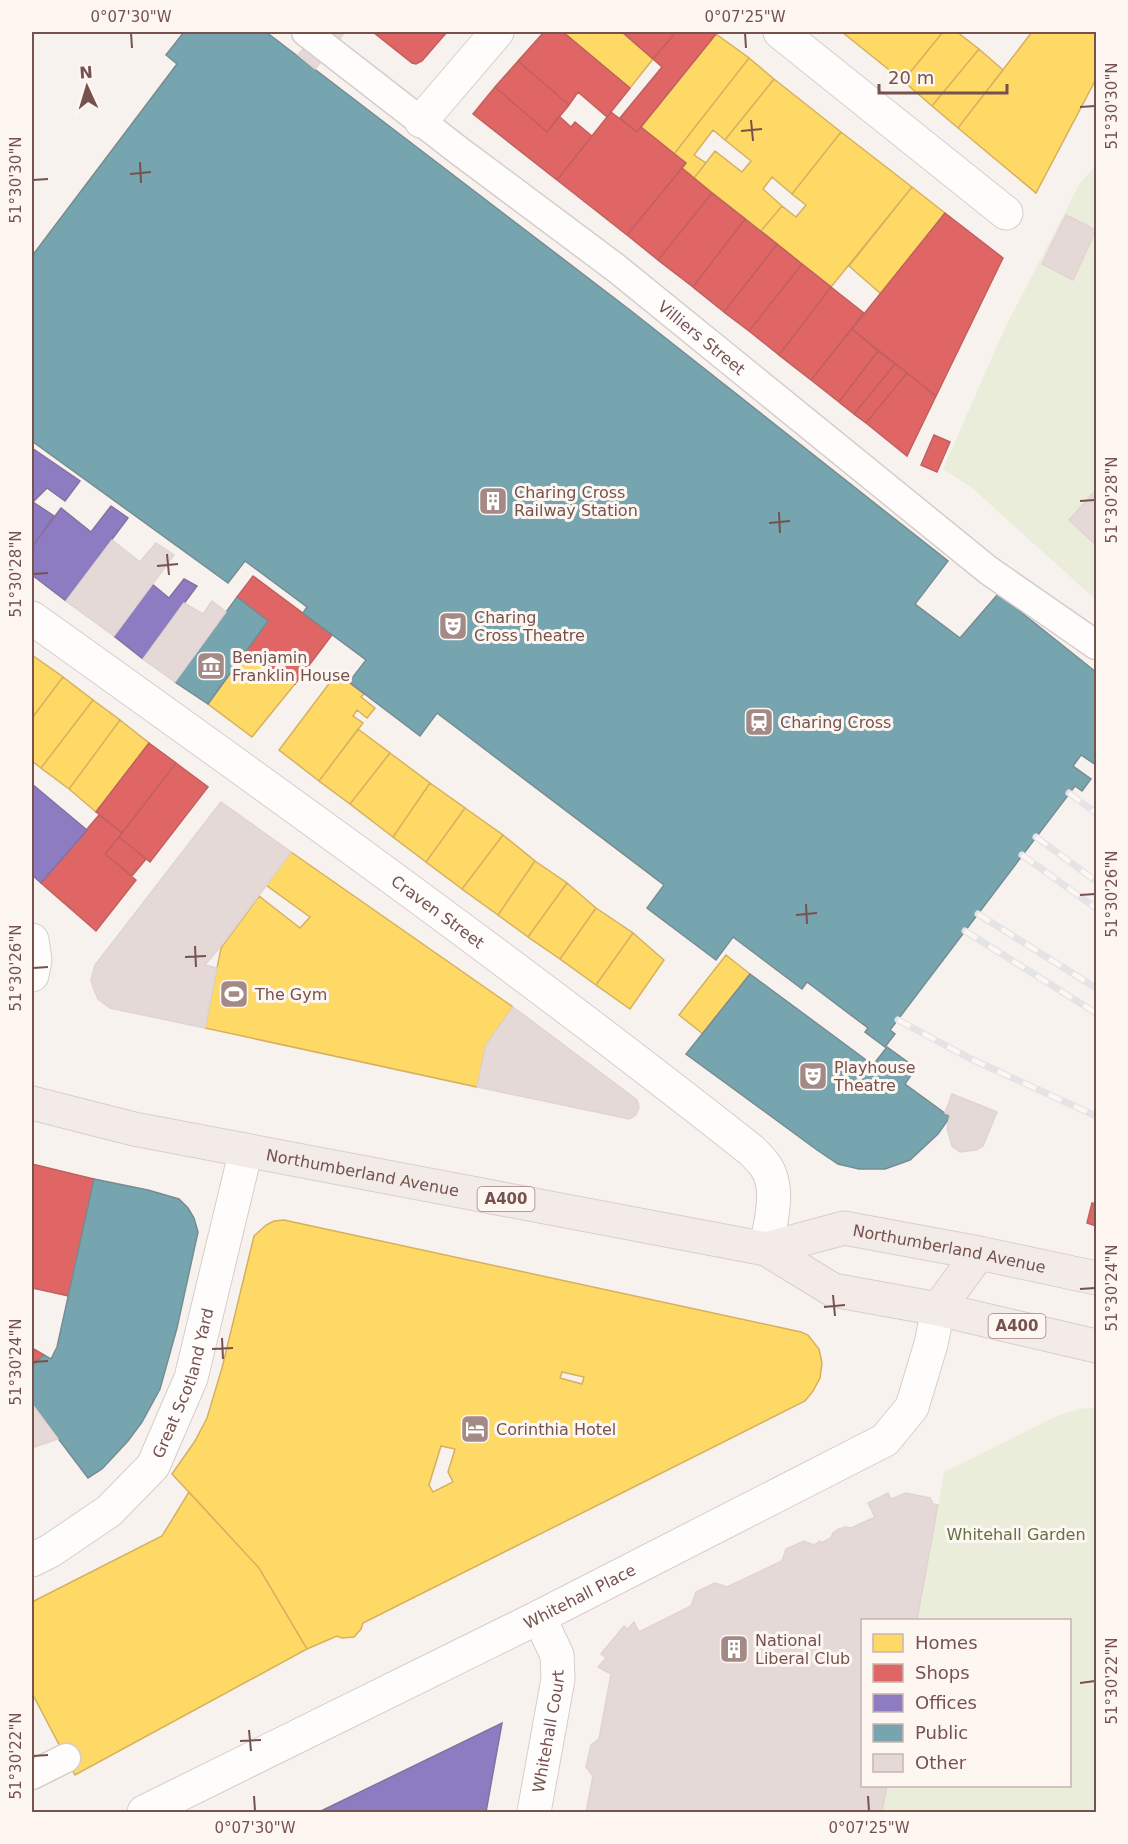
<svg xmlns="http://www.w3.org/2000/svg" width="1128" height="1844" viewBox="0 0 1128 1844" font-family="'DejaVu Sans',sans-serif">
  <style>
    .green { fill: #eaedda }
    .homes { fill: #ffd966; stroke: #d6b05f; stroke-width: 1.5; fill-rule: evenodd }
    .shops { fill: #e06666; stroke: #c0605f; stroke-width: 1.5 }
    .offices { fill: #8e7cc3; stroke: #876fa0; stroke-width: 1.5 }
    .public { fill: #76a5af; stroke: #768c92; stroke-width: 1.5 }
    .building { fill: #e4d9d6; stroke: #e1d4d0; stroke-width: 1.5 }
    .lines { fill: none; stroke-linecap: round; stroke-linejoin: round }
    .pedestrian-casing { stroke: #d6cdca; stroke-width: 31 }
    .minor-casing { stroke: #d6cdca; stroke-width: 35 }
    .primary-casing { stroke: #d9cecb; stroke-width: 35 }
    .pedestrian { stroke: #fefdfc; stroke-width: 28 }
    .minor { stroke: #fefdfc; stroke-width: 33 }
    .primary { stroke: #f2ebe7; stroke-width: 33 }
    .rail-casing { stroke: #e4e3e6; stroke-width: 7 }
    .rail { stroke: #fef6f1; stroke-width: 4.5; stroke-dasharray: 14; stroke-linecap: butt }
    .ticks { fill: none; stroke: #76524e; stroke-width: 2 }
    .labels { text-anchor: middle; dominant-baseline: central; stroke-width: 6; stroke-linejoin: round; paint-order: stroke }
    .shield { fill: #fef6f1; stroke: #9f837f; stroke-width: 1.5 }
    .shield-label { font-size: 15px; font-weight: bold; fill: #76524e }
    .street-label { font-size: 16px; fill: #76524e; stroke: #fef6f1 }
    .poi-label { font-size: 16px; fill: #76524e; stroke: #fef6f1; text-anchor: start }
    .park-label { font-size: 16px; fill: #5e7543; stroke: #fef6f1 }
    .neatline { fill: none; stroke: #76524e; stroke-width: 2 }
    .ticks-label { font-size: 15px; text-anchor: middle; fill: #76524e }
  </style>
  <rect width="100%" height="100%" fill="#f8f2ee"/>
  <path class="green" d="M1096,165V600L972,488L943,469L1005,328L1080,183Z
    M1096,1407V1812H883L888,1786H1070V1620H918L944,1472L1059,1415L1080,1409Z"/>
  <path class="homes" d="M563,32H622L653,59L630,88Z
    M842,32H943L903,81Z
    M943,32H957L979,49L932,106L903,81Z
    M1032,32H1096V79L1036,193L958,128Z
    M716,34L749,58L674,154L641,127Z
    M979,49L1003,70L958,128L932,106Z
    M749,58L774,79L725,140L713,130L694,155L706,163L694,178L682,168L686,163L674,154Z
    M774,79L841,132L792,194L772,177L763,189L782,206L761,231L694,178L715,151L742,172L751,161L725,140Z
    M841,132L912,187L831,287L761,231L782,206L796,217L806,205L792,194Z
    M912,187L945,213L881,294L849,266Z
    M247,650L295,684L252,737L208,704Z
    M32,655L63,677L32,718Z
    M337,673L364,694L361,697L375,708L367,718L357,710L353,716L363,723L319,781L279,750Z
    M63,677L93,700L41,768L32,761V718Z
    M93,700L120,720L69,789L41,768Z
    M120,720L149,743L96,812L69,789Z
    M358,729L390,753L350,804L319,781Z
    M390,753L430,783L393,837L350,804Z
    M430,783L465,808L426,862L393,837Z
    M465,808L503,835L462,889L426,862Z
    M503,835L535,861L498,915L462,889Z
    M291,852L513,1007L486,1045L477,1087L205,1028L221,948L259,896L300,928L310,917L266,885Z
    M535,861L567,883L528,937L498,915Z
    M567,883L596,908L560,959L528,937Z
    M596,908L633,933L596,985L560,959Z
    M633,933L664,960L630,1009L596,985Z
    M726,955L750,974L703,1034L679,1015Z
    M284,1220L801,1332L808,1335L819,1349L822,1363L820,1378L813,1391L805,1401L363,1623L361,1629L354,1637L342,1638L337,1636L307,1649L259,1568L172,1474L195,1441L207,1418L222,1368L254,1236L266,1225L274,1221ZM562,1372L584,1377L582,1384L560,1378ZM441,1446L455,1449L448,1472L453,1482L433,1492L429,1485Z
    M189,1492L259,1568L307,1649L75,1775L32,1693V1602L162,1536Z"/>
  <path class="shops" d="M373,32H447L422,61L416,64L412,63Z
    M544,32H563L630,88L607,117L578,92L569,105L518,61Z
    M622,32H676L653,59Z
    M676,32H714L716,34L637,132L620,118L662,67L653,59Z
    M518,61L569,105L547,132L495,87Z
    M495,87L547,132L559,116L571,127L575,122L592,136L557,180L473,114Z
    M611,112L637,132L641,127L686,163L627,235L557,180Z
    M682,168L712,193L658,260L627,235Z
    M712,193L745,219L693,287L658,260Z
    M945,213L1003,258L936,396L852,329Z
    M745,219L777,244L724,312L693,287Z
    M777,244L802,264L749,331L724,312Z
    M802,264L831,287L779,355L749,331Z
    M831,287L864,313L811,380L779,355Z
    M852,329L878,351L839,402L811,380Z
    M878,351L895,364L854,414L839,402Z
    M895,364L907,373L866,423L854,414Z
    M907,373L936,396L907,456L866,423Z
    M934,435L950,442L937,472L921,465Z
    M253,576L332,635L295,684L247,650L268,621L237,597Z
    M149,743L176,763L122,833L96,812Z
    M176,763L208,787L150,862L119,837Z
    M99,815L122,833L105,854L136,880L96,931L41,883Z
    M119,837L146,859L132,876L105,854Z
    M32,1164L94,1179L69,1296L32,1288Z
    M1092,1203L1096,1204V1226L1087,1223Z
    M32,1348L44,1355L32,1366Z"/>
  <path class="offices" d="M32,448L80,481L65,501L47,488L33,502L54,516L32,547Z
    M111,506L128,518L66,601L32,575V547L61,508L91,532Z
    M184,579L197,586L143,659L114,636L152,584L169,598Z
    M32,784L87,830L41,883L32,875Z
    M502,1723L486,1812H319Z"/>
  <path class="public" d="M184,32H266L630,310L948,561L915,604L960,638L998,594L1096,672V765L1081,755L1073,766L1091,779L1082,791L1075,786L890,1030L895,1034L885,1047L865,1032L868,1028L807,982L802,989L733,937L716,960L647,908L664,885L437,713L420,736L349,682L366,660L303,613L307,607L245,561L228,583L32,441V256L177,64L166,55Z
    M237,597L268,621L208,704L175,682Z
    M750,974L873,1065L887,1047L916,1068L905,1084L950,1117L938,1134L910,1160L885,1169H859L838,1164L817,1150L686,1054Z
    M94,1179L148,1190L179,1199L188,1208L194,1218L198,1232L177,1328L160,1389L142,1422L128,1441L102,1469L88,1478L32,1404V1366L44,1355L51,1359L57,1347Z"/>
  <path class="building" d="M318,32H345L315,69L298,55Z
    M1066,215L1096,230L1073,280L1042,264Z
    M1096,490V545L1069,520Z
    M112,540L140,562L156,543L174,555L114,636L66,601Z
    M212,601L226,612L175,682L143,659L184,603L203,614Z
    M221,802L291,852L225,941L205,965L217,968L205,1028L110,1008L98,999L93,987L91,980L95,965Z
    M513,1007L637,1100L639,1107L636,1115L629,1119L625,1118L477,1087L486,1045Z
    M952,1094L997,1112L983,1146L976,1150L960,1152L952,1146L947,1128L950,1115L945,1113Z
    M32,1404L58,1439L32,1448Z
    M888,1493L891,1499L906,1493L930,1498L933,1504L938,1505L917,1620H862V1786H887L882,1812H586L593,1776L586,1767L591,1745L599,1739L611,1674L598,1667L606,1658L601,1654L624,1626L628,1629L634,1622L639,1632L691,1606L696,1592L715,1583L727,1587L782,1561L786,1549L804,1541L814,1545L820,1541L821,1543L831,1538L833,1533L839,1529L846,1527L851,1528L875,1517L868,1503Z"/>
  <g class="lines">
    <g class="pedestrian-casing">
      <g id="pedestrian">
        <path id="s1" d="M306,32L458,150L616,268L988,570L1096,645"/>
        <path d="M32,1775L66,1758"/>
      </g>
    </g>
    <g class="minor-casing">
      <g id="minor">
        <path d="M780,32L1006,213"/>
        <path d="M421,121L497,32"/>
        <path id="s2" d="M32,618C274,791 517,965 751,1150C755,1154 760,1159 764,1164C782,1187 770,1223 766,1249"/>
        <path d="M32,940L35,960L32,975"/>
        <path id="s3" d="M32,1560L50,1551L109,1511L153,1466L191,1378L246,1150"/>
        <path id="s4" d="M144,1812L539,1617L885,1440L912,1407L931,1344L938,1309"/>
        <path id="s5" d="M534,1812L558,1679L557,1655L539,1617"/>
      </g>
    </g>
    <g class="primary-casing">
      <g id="primary">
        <path id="s6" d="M32,1103L134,1129L766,1249L833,1290L938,1309L1096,1346"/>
        <path id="s7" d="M766,1249L844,1228L979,1253L1096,1278"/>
        <path d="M938,1309L979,1253"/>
      </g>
    </g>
    <use href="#pedestrian" class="pedestrian"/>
    <use href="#minor" class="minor"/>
    <use href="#primary" class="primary"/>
    <g class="rail-casing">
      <path id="rail" d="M1069,793L1096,813
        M1036,837L1096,881
        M1022,855L1096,908
        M978,914L1096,988
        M965,931L1096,1013
        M898,1020L971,1059L1096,1116"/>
    </g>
    <use href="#rail" class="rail"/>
  </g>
  <path class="ticks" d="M131,33L132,48M745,33L746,48M1080,107L1095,106M751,120L753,141M741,131L762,129M140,162L141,183M130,174L151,172M33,180L48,179M1080,501L1095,500M779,512L780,533M769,523L790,521M167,554L169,575M157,566L178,564M33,574L48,573M1080,895L1095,894M806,904L807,924M796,915L817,913M195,946L196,967M185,957L206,956M33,968L48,967M1080,1289L1095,1288M833,1295L835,1316M824,1307L845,1305M222,1338L223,1359M212,1349L233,1348M33,1362L48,1361M1080,1683L1095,1681M249,1730L251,1751M240,1741L261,1740M33,1756L48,1755M254,1796L255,1811M868,1796L869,1811"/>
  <defs>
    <g id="building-square" transform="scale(1.5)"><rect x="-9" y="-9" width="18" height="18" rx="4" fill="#a48a86" stroke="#fef6f1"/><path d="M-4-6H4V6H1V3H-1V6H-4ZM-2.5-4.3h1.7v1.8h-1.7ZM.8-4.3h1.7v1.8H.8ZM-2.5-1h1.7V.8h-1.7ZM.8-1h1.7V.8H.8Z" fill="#fff"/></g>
    <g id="theatre-square" transform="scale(1.5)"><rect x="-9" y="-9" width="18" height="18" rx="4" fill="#a48a86" stroke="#fef6f1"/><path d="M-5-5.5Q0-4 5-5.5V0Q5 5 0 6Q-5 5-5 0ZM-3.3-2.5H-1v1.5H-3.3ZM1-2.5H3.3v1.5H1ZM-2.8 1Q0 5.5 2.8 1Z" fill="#fff"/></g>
    <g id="museum-square" transform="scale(1.5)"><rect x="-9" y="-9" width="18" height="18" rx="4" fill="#a48a86" stroke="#fef6f1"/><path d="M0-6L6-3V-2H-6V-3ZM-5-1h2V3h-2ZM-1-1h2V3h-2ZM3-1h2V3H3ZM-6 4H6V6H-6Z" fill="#fff"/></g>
    <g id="station-square" transform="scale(1.5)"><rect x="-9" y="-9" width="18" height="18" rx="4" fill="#a48a86" stroke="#fef6f1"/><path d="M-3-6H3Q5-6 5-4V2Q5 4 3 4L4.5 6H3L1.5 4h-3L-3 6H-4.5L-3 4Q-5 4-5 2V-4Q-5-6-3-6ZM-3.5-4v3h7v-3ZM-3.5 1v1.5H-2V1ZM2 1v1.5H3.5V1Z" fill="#fff"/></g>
    <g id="stadium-square" transform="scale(1.5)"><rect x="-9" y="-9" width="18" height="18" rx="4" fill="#a48a86" stroke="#fef6f1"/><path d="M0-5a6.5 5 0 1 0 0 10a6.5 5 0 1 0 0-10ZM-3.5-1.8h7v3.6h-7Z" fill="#fff"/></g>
    <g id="hotel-square" transform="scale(1.5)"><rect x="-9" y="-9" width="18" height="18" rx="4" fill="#a48a86" stroke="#fef6f1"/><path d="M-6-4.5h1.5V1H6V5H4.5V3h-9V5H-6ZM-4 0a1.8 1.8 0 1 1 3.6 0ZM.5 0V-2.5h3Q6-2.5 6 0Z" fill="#fff"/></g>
  </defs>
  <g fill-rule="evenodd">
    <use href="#building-square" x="493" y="501"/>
    <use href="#theatre-square" x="453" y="626"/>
    <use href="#museum-square" x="211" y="666"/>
    <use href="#station-square" x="759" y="722"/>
    <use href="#stadium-square" x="234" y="994"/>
    <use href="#theatre-square" x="813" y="1076"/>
    <use href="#hotel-square" x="475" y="1429"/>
    <use href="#building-square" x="734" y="1649"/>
  </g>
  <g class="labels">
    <g class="shield">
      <rect x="477.5" y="1187" width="57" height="24" rx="4.5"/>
      <rect x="988.5" y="1314" width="57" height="24" rx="4.5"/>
    </g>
    <g class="shield-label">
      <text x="506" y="1199">A400</text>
      <text x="1017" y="1326">A400</text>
    </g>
    <g class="street-label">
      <text stroke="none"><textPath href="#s1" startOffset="500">Villiers Street</textPath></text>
      <text stroke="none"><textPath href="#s2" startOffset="501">Craven Street</textPath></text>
      <text stroke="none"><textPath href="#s6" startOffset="338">Northumberland Avenue</textPath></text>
      <text stroke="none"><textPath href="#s7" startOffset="188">Northumberland Avenue</textPath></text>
      <text stroke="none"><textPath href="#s3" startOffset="243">Great Scotland Yard</textPath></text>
      <text stroke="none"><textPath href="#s4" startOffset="486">Whitehall Place</textPath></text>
      <text stroke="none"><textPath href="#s5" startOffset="82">Whitehall Court</textPath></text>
    </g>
    <g class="poi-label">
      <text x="514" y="492">Charing Cross<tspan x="514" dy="18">Railway Station</tspan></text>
      <text x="474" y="617">Charing<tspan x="474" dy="18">Cross Theatre</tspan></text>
      <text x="232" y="657">Benjamin<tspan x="232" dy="18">Franklin House</tspan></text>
      <text x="780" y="722">Charing Cross</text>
      <text x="255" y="994">The Gym</text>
      <text x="834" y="1067">Playhouse<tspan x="834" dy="18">Theatre</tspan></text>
      <text x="496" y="1429">Corinthia Hotel</text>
      <text x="755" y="1640">National<tspan x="755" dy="18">Liberal Club</tspan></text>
    </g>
    <g class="park-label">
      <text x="1016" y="1534">Whitehall Garden</text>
    </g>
  </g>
  <rect width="1128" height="1844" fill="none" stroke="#fef6f1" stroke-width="66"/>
  <rect x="861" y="1619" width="210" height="168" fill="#fef6f1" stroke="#c8b4b0" stroke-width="1.5"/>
  <rect x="873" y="1634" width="30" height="18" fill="#ffd966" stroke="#c8b4b0" stroke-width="1.5"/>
  <text x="915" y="1649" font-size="18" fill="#76524e">Homes</text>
  <rect x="873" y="1664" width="30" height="18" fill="#e06666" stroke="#c8b4b0" stroke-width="1.5"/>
  <text x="915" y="1679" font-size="18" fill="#76524e">Shops</text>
  <rect x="873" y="1694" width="30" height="18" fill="#8e7cc3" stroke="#c8b4b0" stroke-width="1.5"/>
  <text x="915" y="1709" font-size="18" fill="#76524e">Offices</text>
  <rect x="873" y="1724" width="30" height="18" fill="#76a5af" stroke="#c8b4b0" stroke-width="1.5"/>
  <text x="915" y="1739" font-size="18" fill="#76524e">Public</text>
  <rect x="873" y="1754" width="30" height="18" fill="#e4d9d6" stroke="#c8b4b0" stroke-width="1.5"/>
  <text x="915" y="1769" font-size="18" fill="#76524e">Other</text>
  <g transform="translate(87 87) rotate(356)" stroke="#fef6f1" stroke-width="4.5" paint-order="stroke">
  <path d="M0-4.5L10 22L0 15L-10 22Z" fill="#76524e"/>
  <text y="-9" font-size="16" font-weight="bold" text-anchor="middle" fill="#76524e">N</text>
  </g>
  <path d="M879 84v9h128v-9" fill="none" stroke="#76524e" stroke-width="3"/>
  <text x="888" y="84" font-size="18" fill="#76524e" stroke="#fef6f1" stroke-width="4.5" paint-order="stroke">20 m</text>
  <rect x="33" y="33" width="1062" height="1778" class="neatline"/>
  <g class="ticks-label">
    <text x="131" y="22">0°07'30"W</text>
    <text x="745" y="22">0°07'25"W</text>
    <text transform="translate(1112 106) rotate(-90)" y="5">51°30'30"N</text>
    <text transform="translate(16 180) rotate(-90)" y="5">51°30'30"N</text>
    <text transform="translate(1112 500) rotate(-90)" y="5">51°30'28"N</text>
    <text transform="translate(16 574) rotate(-90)" y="5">51°30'28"N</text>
    <text transform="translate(1112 894) rotate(-90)" y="5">51°30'26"N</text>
    <text transform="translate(16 968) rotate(-90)" y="5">51°30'26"N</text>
    <text transform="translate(1112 1288) rotate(-90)" y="5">51°30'24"N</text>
    <text transform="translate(16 1362) rotate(-90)" y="5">51°30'24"N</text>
    <text transform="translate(1112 1681) rotate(-90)" y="5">51°30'22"N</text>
    <text transform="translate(16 1756) rotate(-90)" y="5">51°30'22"N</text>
    <text x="255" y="1833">0°07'30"W</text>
    <text x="869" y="1833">0°07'25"W</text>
  </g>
</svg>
